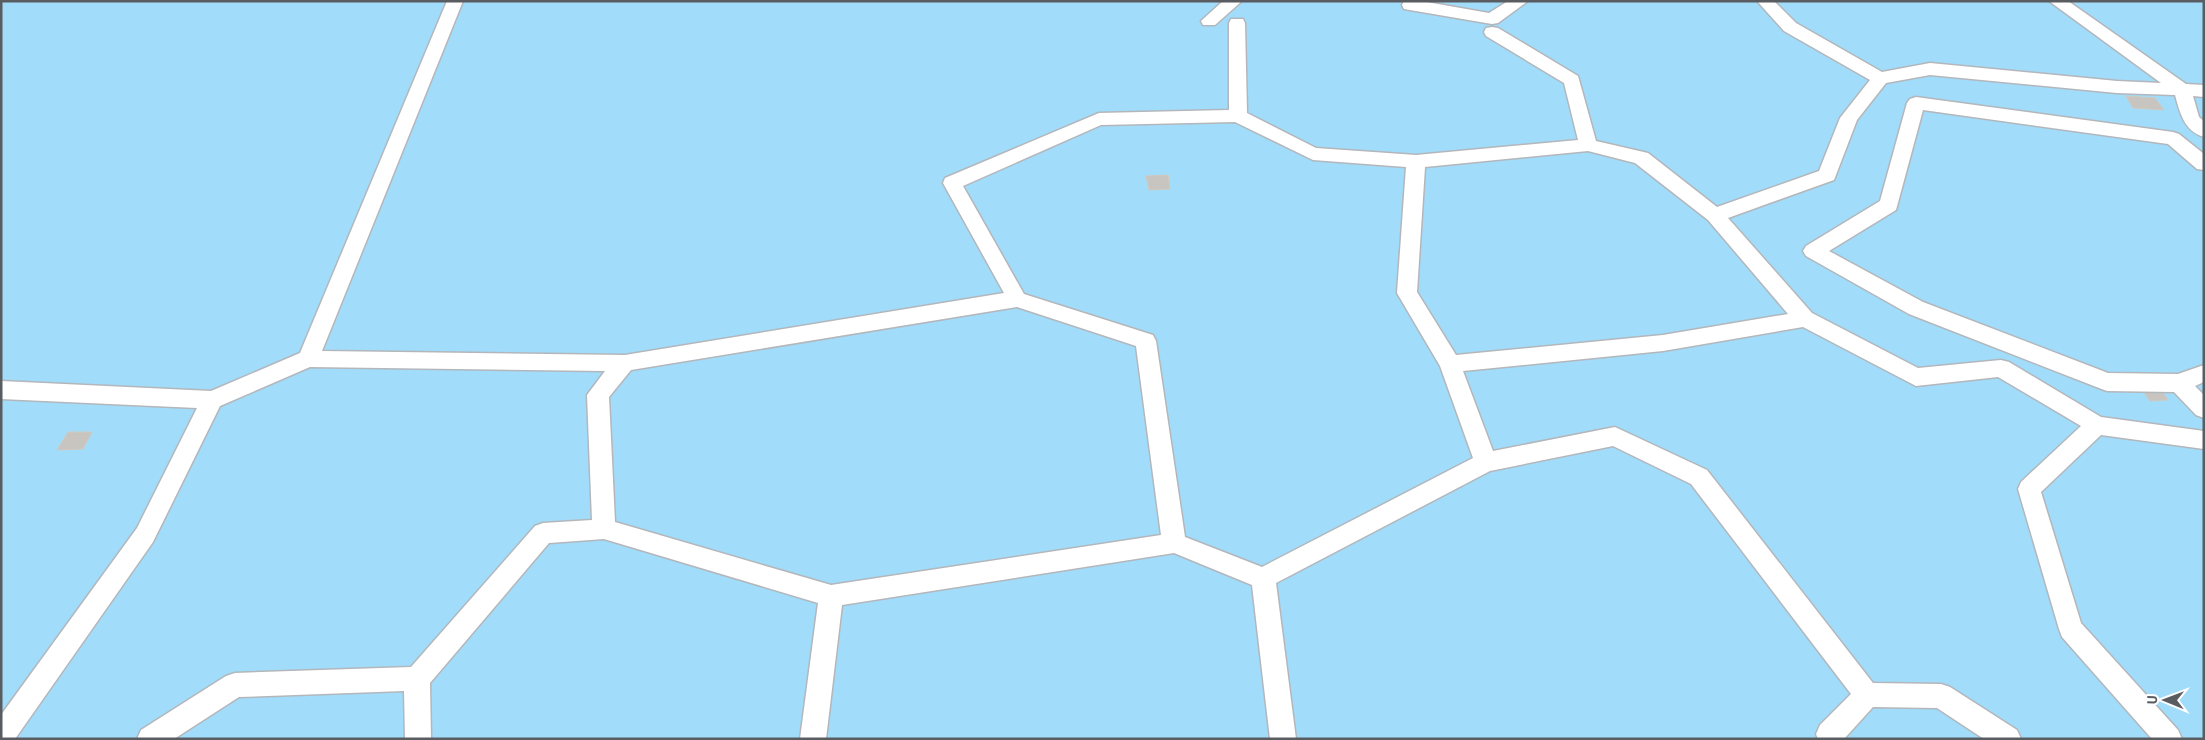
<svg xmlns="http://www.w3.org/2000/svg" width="2205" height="740" viewBox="0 0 2205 740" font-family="Barlow,sans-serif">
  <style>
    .water { fill: #a1dcfb }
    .building { fill: #c8c5c0; stroke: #d0c9bf }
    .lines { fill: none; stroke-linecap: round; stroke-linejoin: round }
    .lane-casing { stroke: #b3b7bb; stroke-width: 3 }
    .lane { fill: #fff; fill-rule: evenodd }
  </style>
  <rect width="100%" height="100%" fill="#ece8e0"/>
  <path class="water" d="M1,1H2204V739H1Z"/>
  <path class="building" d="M2126,96L2155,98L2164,110L2133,108Z
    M1168,175L1170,189L1149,190L1146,176Z
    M2141,388H2160L2168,400L2150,401Z
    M68,432H92L83,449L57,450Z"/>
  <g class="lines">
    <g class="lane-casing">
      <path id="lane" d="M447,1H463L322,351L625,355L1004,293L943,183L945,178L1099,113L1229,110V23L1231,19H1243L1245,23L1247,113L1316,148L1416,155L1578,140L1564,83L1486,36L1484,32L1486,28L1492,27L1498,28L1578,76L1596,141L1648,153L1717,207L1819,171L1840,118L1870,80L1784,31L1757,1H1774L1796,23L1882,72L1930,63L2117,81L2161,83L2049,1H2068L2186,84L2204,85V97L2193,96L2199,117L2204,121V137C2184,131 2180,113 2175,95L2117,93L1930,75L1886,83L1857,120L1834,180L1728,218L1812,313L1918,368L2001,360L2009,362L2101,417L2204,431V449L2101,435L2041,492L2081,623L2178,730L2182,739H2152L2062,637L2059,629L2018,489L2021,482L2081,426L1998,377L1916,386L1803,327L1663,351L1463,371L1493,451L1615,427L1707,470L1873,683L1941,684L1950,687L2017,730L2021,739H1984L1937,708L1873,707L1844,739H1818L1816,734L1820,725L1851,694L1691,484L1613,446L1490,471L1276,583L1296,739H1270L1252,585L1174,553L842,605L826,739H800L818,603L604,539L549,543L430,683L431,739H405L404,691L239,697L174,739H137L141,730L226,676L235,673L411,667L535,526L543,523L592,520L587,395L605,371L310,367L220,406L153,542L15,739H1V715L137,528L197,408L1,399V381L211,391L300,353ZM1235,122L1313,160L1406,167L1397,293L1440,366L1473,458L1262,567L1185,537L1156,341L1153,335L1024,294L963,186L1101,125ZM1588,151L1635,163L1708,220L1788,314L1663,335L1456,355L1417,292L1425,167ZM1017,307L1136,346L1161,535L831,585L615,522L609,397L631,370Z
        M1223,1H1242L1215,25H1203L1201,21Z
        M1404,1H1421L1489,13L1508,1H1528L1498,23L1492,24L1404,9L1402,5Z
        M1916,97L2173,132L2179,134L2204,154V170L2197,169L2168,144L1923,110L1896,210L1829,251L1923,302L2108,373L2178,374L2204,365V382L2195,386L2204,395V418L2196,415L2174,392L2107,391L2099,388L1909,314L1806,256L1803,251L1806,246L1880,201L1907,103L1910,99Z"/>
    </g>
    <use href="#lane" class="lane"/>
  </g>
  <rect width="2205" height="740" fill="none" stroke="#595d61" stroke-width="5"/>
  <g transform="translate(2165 700) rotate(271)" stroke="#ffffff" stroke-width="4" paint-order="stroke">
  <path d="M0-4L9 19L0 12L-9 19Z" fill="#595d61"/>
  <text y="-8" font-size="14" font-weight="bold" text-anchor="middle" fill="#595d61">U</text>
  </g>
</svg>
